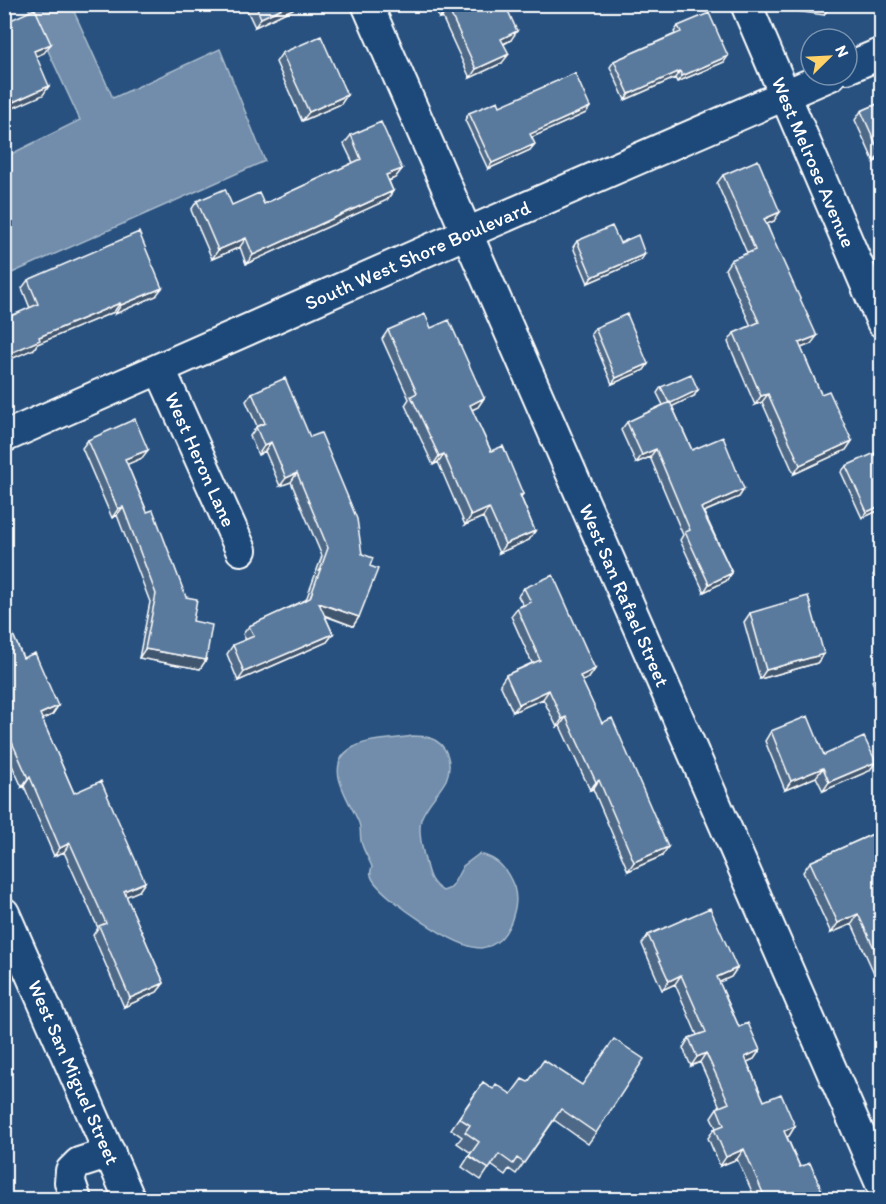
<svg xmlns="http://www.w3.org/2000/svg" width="886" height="1204" viewBox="0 0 886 1204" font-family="Itim,sans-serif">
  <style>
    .water { fill: #718dab; stroke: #aabbcd; stroke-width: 1.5 }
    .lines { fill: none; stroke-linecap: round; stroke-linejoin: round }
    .minor-casing { stroke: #fff; stroke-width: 34 }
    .minor { stroke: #1f4a7a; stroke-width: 30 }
    .wall { fill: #4d6987; stroke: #fff; stroke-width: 1.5 }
    .shaded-wall { fill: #3f556e; stroke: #fff; stroke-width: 1.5 }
    .building { fill: #5a7a9d; stroke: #fff; stroke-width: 1.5 }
    .labels { text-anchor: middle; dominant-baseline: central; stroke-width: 6; stroke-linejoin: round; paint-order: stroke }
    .street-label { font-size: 20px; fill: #fff; stroke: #1f4a7a }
  </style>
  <rect width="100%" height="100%" fill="#28517f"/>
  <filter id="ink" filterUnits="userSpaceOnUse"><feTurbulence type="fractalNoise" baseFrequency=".0167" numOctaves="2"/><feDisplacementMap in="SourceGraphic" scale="12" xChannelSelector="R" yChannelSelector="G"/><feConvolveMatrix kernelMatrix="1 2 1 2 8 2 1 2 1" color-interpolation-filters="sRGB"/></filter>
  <g filter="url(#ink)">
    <path class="water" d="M27,5H71L113,98L220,49L265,161L5,276V157L80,120Z
      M412,736C417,736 425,736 430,738C448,744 453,764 446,780C439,793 426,805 421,819C418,832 422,848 425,860C428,874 430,883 443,891L451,888L463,866L479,854C498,858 507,869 514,887C518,900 515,910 511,922C505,936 497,946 481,948C457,949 386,900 373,880C370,875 370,872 372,867C369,858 363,851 361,841C360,835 361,829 359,823C351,802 321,766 352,748C369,738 393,740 412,736Z"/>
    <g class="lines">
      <g class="minor-casing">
        <g id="minor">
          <path id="s1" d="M367,4L882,1186"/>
          <path id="s2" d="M746,4L882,322"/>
          <path d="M847,68L882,53"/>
          <path id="s3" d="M160,369L241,550"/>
          <path id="s4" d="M4,437L467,233L831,75"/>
          <path id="s5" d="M4,913L130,1200"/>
          <path d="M76,1200L70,1182L71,1171L79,1163L110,1153"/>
        </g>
      </g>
      <use href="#minor" class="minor"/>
    </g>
    <path class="wall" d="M244,4H303L255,27Z
      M433,4H505L511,40L504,44L502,63L470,78L442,17L439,18Z
      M678,26L724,62L677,82L675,78L625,100L610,67L614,61L675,34L674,32Z
      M282,53L347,95L341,104L302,121L276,62Z
      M882,102V158L874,162L855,120L861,111Z
      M500,106L586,113L532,137L530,150L488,169L465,120L469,113Z
      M351,135L402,169L395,178L389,181L393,191L387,200L246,264L240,247L212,259L191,210L197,201L232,205L264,204L353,163L344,144Z
      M723,175L774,221L767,224L811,344L801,348L821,394L852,441L846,450L794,474L762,402L755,405L728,342L734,333L751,326L725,269L731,260L747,253L717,183Z
      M577,241L620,243L641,260L588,283L573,247Z
      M28,280L156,296L115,314L114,312L37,344L34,349L30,308L22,288Z
      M431,328L484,398L478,407L472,410L491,451L523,494L521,497L535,531L529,540L499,553L483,517L465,525L438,462L433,465L405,405L409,399L382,339L388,330Z
      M595,328L648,364L644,370L612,384L591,334Z
      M661,387L694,396L672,406L692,450L744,489L739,497L704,512L732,573L726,581L704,592L680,540L683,535L650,457L636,463L621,430L627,422L663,405L657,393Z
      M252,393L310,437L362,554L370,566L359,617L353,626L325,616L333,634L327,642L238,681L227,654L233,645L246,640L243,634L249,626L306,600L322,556L291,482L280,486L265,451L258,455L250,436L257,426L246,401Z
      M88,440L142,458L127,464L193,621L206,660L200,669L139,658L150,602L117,515L112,518L82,448Z
      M846,466L882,467V509L862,518L841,472Z
      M882,563V597L873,575Z
      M524,588L595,669L589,678L582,681L662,856L628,871L593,789L590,790L560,726L557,727L543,699L513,712L500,684L506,675L532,663L511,616L517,608L523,605L518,596Z
      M750,613L824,654L817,663L760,679L744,622Z
      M4,614L23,658L58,706L52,715L42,719L74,793L145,882L139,891L126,896L164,983L157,992L124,1007L93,935L98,928L64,852L54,856L24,786L22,787L4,748Z
      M882,669V702L872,681L880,670Z
      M771,731L824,755L876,762L869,771L823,791L816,777L785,790L765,741Z
      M882,830V980L878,982L852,924L831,933L803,872L810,862Z
      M648,935L737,968L731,977L719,982L739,1027L760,1050L754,1059L747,1062L764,1101L795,1126L789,1136L787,1137L800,1167L820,1194L822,1200H756L737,1159L720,1166L708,1138L714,1129L716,1128L711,1117L717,1108L720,1107L700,1062L691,1066L683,1048L689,1038L697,1035L675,984L662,990L642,944Z
      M483,1082L493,1089L511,1094L528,1082L596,1133L588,1144L554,1120L516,1174L509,1169L505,1175L491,1165L481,1180L462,1167L471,1153L457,1143L462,1137L451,1129Z"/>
    <path class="shaded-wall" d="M291,4H303L255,27L261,18Z
      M634,4H641L631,9Z
      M799,5L828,9L824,15L795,11Z
      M448,8L442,17L439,18L445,9Z
      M517,31L511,40L495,48L501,39Z
      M51,44L44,53L27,60L34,51Z
      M509,54L502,63L470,78L476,69Z
      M728,56L724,62L677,82L682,76Z
      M680,71L675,78L625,100L629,94Z
      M49,86L43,95L4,112V106Z
      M347,95L341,104L302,121L309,112Z
      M590,107L586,113L526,140L530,134Z
      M535,144L530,150L488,169L492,163Z
      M882,152V158L874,162L880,153Z
      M402,169L395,178L380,184L386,175Z
      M393,191L387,200L246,264L253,255Z
      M780,212L774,221L758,228L764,219Z
      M246,238L240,247L212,259L218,250Z
      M645,254L641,260L588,283L592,277Z
      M162,288L156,296L115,314L121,305Z
      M120,303L114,312L37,344L34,349L4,362V356L39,337Z
      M817,336L811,344L793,351L799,343Z
      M648,364L644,370L612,384L616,378Z
      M698,390L694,396L665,410L669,403Z
      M768,394L762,402L755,405L761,396Z
      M484,398L478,407L463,414L470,405Z
      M852,441L846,450L794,474L800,465Z
      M271,442L265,451L258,455L264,446Z
      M656,449L650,457L636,463L642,455Z
      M148,450L142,458L119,468L125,459Z
      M444,454L438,462L433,465L439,456Z
      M297,473L291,482L280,486L286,478Z
      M744,489L739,497L696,515L701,508Z
      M882,505V509L862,518L867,512Z
      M123,507L117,515L112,518L118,509Z
      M489,508L483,517L465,525L471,516Z
      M535,531L529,540L499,553L505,544Z
      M732,573L726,581L704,592L709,584Z
      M319,603L359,617L353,626L313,611Z
      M333,634L327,642L238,681L244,672Z
      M145,649L206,660L200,669L139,658Z
      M824,654L817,663L760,679L766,670Z
      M595,669L589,678L574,685L580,676Z
      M549,690L543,699L513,712L519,704Z
      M58,706L52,715L34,723L40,714Z
      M566,717L560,726L557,727L562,719Z
      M876,762L869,771L823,791L829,782Z
      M823,768L816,777L785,790L791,781Z
      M30,777L24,786L22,787L28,778Z
      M599,780L593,789L590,790L596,782Z
      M70,843L64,852L54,856L60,848Z
      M668,847L662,856L628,871L634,862Z
      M145,882L139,891L118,900L124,891Z
      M858,914L852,924L831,933L838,923Z
      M737,968L731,977L711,986L717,977Z
      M681,975L675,984L662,990L669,981Z
      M164,983L157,992L124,1007L130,998Z
      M760,1050L754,1059L738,1066L745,1057Z
      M706,1053L700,1062L691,1066L697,1057Z
      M795,1126L789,1136L778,1140L784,1131Z
      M744,1149L737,1159L720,1166L726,1157Z"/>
    <path class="building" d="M255,4H291L261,18Z
      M443,4H505L517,31L501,39L509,54L476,69L448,8L445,9Z
      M799,4H829L828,9Z
      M35,9L51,44L34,51L49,86L4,106V23Z
      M709,13L728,56L682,76L680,71L629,94L614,61L681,32L678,26Z
      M321,36L347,95L309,112L282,53Z
      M575,73L590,107L530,134L535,144L492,163L469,113L498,101L500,106Z
      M882,102V152L880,153L861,111Z
      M381,122L402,169L386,175L393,191L253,255L246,238L218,250L197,201L225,189L232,205L259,193L264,204L361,159L351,135Z
      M758,160L780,212L764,219L817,336L799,343L821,394L829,391L852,441L800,465L768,394L761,396L734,333L759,322L731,260L755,250L723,175Z
      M612,226L620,243L638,235L645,254L592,277L577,241Z
      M139,232L162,288L121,305L120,303L39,337L40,340L4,356V319L38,304L28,280Z
      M425,314L431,328L449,320L484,398L470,405L491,451L503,446L523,494L520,495L535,531L505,544L489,508L471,516L444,454L439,456L411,396L417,393L388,330Z
      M627,314L648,364L616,378L595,328Z
      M691,374L698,390L671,403L670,402L669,403L661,387Z
      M285,378L310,437L321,433L357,519L362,554L373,558L370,566L378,569L359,617L319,603L333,634L244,672L233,645L254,636L249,626L310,598L328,548L297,473L286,478L271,442L264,446L256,427L265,423L252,393Z
      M670,402L692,450L723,437L744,489L701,508L732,573L709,584L685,532L690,530L656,449L642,455L627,422Z
      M135,419L148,450L125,459L147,512L153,510L186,597L197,599L193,621L212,625L206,660L145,649L156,594L123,507L118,509L88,440Z
      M875,453L882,467V505L867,512L846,466Z
      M553,575L595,669L580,676L602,723L612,718L668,847L634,862L599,780L596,782L566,717L562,719L549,690L519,704L506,675L540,660L517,608L531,602L524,588Z
      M808,596L824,654L766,670L750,613Z
      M4,614L23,658L35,653L58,706L40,714L74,793L101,781L145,882L124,891L164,983L130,998L99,926L106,923L70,843L60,848L30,777L28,778L6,729H4Z
      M808,716L824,755L864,737L876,762L829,782L823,768L791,781L771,731Z
      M882,830V965L858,914L838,923L810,862Z
      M710,908L737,968L717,977L739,1027L748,1023L760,1050L745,1057L764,1101L781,1094L795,1126L784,1131L800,1167L810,1163L822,1191L819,1193L822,1200H766L744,1149L726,1157L714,1129L724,1125L717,1108L729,1103L706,1053L697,1057L689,1038L706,1032L681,975L669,981L648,935Z
      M614,1039L644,1059L596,1133L561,1109L524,1163L517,1158L513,1164L499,1154L489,1169L469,1156L479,1142L465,1132L470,1125L459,1118L483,1082L493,1089L496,1084L511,1094L522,1079L528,1082L544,1060L582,1085Z"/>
  </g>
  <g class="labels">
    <g class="street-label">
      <text stroke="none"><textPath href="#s2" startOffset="172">West Melrose Avenue</textPath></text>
      <text stroke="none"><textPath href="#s4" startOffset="452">South West Shore Boulevard</textPath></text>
      <text stroke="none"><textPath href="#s3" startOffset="99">West Heron Lane</textPath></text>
      <text stroke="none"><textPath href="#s1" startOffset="645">West San Rafael Street</textPath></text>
      <text stroke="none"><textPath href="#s5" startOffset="174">West San Miguel Street</textPath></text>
    </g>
  </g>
  <rect width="886" height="1204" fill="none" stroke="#1f4a7a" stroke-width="24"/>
  <rect x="12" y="12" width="862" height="1180" fill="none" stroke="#fff" stroke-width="2" filter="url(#ink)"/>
  <g transform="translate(829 57) rotate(66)"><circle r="28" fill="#1f4a7a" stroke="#7992af" stroke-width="1.5"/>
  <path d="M0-4.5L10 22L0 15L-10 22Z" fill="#ffd166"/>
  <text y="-9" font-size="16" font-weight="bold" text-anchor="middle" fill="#ffffff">N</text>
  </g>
</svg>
